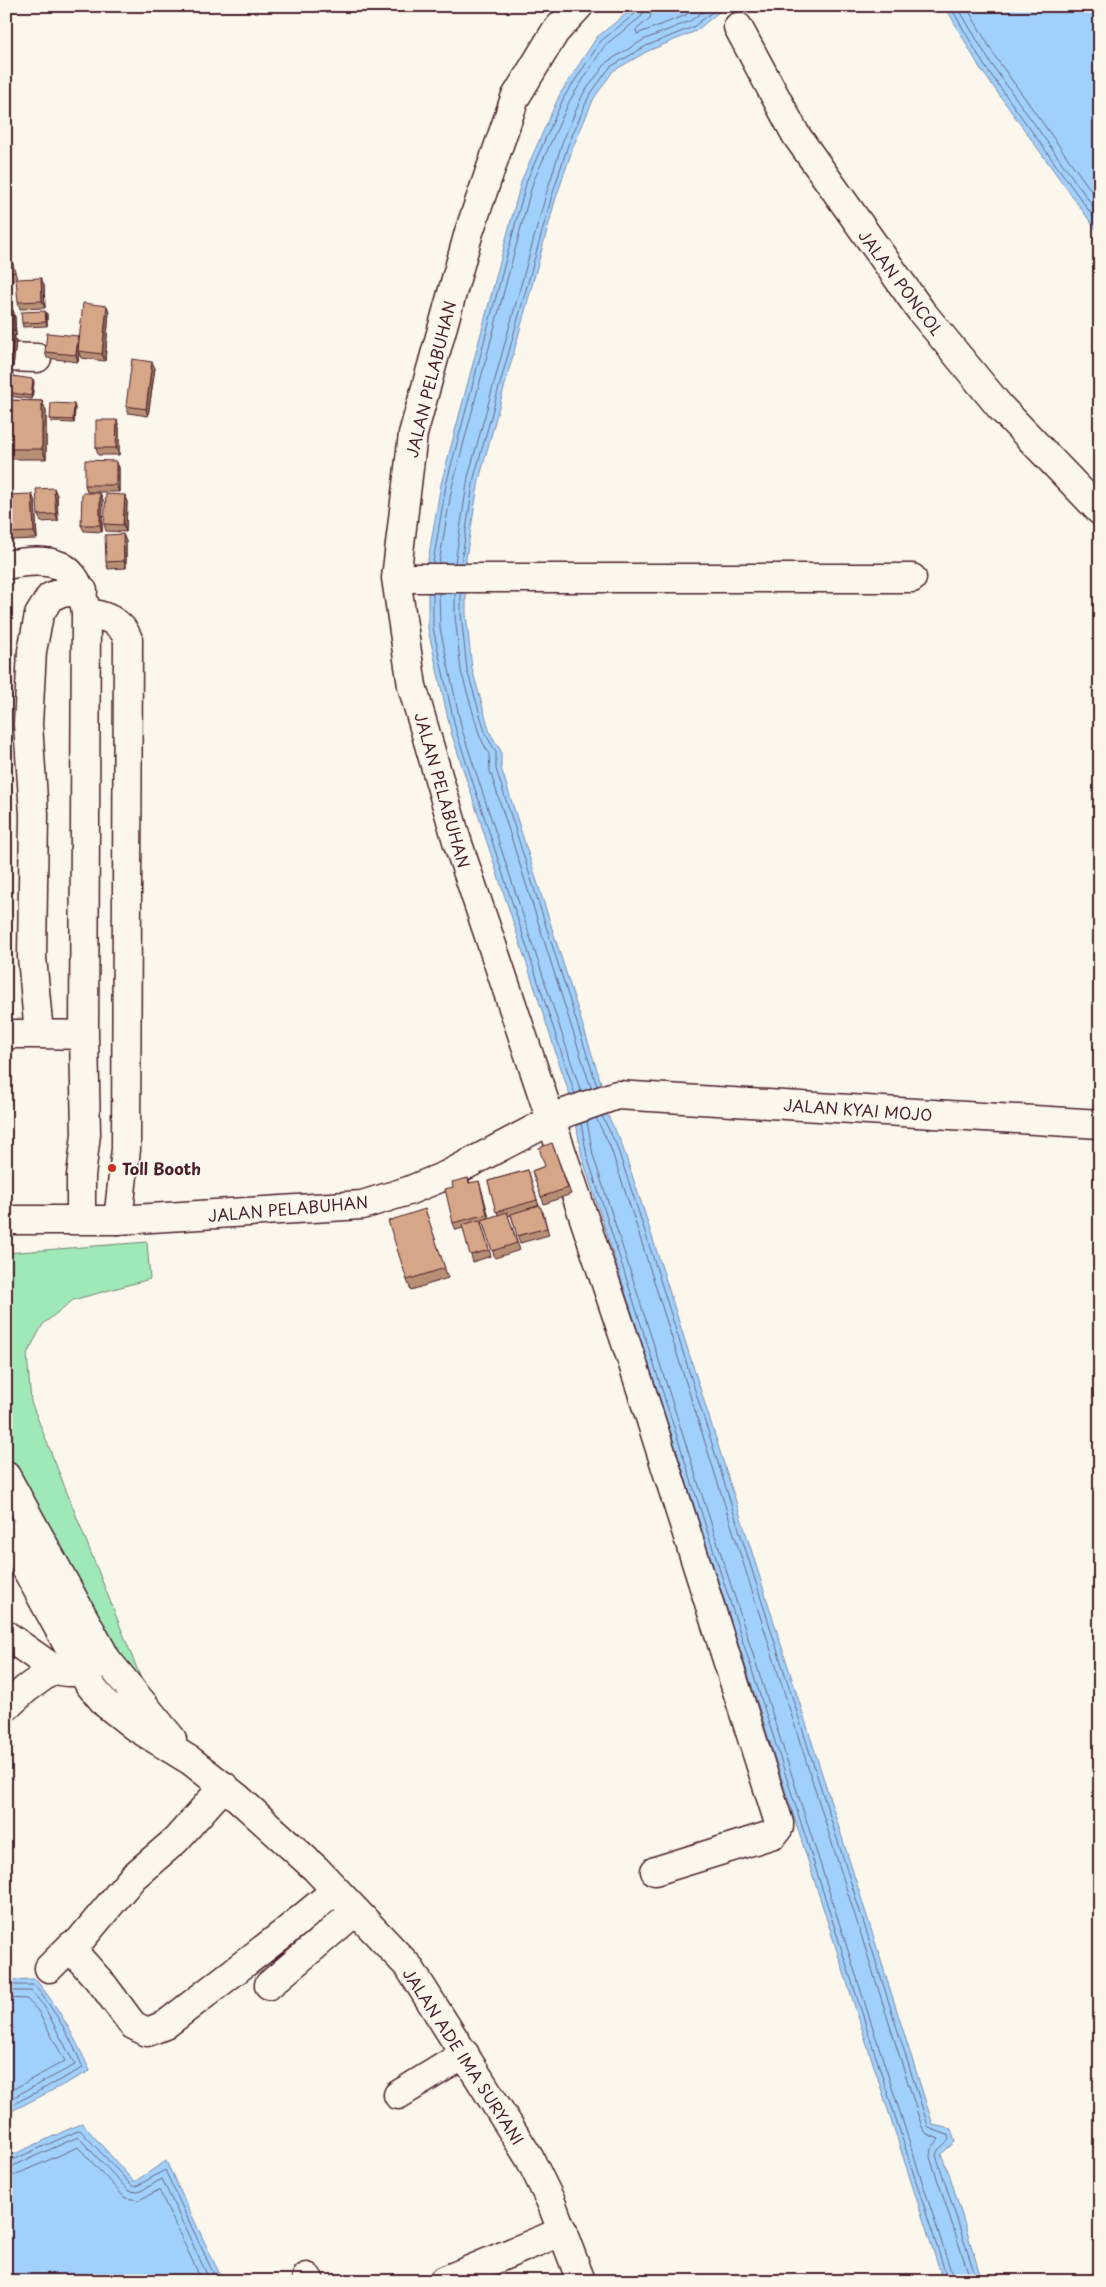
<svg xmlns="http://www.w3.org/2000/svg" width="1106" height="2287" viewBox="0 0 1106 2287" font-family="'Playpen Sans',sans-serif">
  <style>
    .green { fill: #9fe9b9; stroke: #748472 }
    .water { fill: #a0d1fd; stroke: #7e8aa9 }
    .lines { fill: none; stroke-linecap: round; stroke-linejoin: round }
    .shore { stroke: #6c667f; stroke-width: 1 }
    .minor-casing { stroke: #4a1f2b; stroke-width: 31 }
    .major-casing { stroke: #4a1f2b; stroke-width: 31 }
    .minor { stroke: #fbf7ec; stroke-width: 28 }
    .major { stroke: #fbf7ec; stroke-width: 28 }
    .wall { fill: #b78f75; stroke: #4a1f2b }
    .shaded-wall { fill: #95745f; stroke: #4a1f2b }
    .building { fill: #d5a688; stroke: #4a1f2b }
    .poi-dot { fill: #c8321e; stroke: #fbf7ec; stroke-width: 2 }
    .labels { text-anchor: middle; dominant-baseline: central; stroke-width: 4; stroke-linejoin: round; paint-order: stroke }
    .street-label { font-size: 16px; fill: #4a1f2b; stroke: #fbf7ec }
    .poi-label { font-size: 16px; font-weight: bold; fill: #4a1f2b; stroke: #fbf7ec; text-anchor: start }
  </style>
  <rect width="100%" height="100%" fill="#fbf7ec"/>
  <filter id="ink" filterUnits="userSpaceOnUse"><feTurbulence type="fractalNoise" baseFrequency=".02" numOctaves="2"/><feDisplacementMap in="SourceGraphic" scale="10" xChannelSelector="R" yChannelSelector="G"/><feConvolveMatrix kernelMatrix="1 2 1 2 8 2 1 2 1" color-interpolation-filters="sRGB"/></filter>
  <g filter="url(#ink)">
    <path class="green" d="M147,1242L150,1279L73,1300L43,1324L27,1354L31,1402L153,1709L112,1659L6,1453V1253Z"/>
    <path class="water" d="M636,6H726L696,31L648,51L613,71L594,98L573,147L555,201L479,480L466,558V614L472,669L490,733L501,751V768L602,1086L603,1106L621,1142L643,1208L933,2125L951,2129L955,2142L941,2154L949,2173L982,2281H943L582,1157L573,1105L451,732L428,629V560L441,484L522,179L560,94L597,37Z
      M945,6H1100V235L980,68Z
      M35,1979C59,2007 75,2038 90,2071L6,2114V1980Z
      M82,2123L134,2182L166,2161L223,2281H6V2158Z"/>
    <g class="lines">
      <path class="shore" d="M653,6L650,18L636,30L637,34L686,15L698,6
        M950,6L984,65L1100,226
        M957,6L990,62L1100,216
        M966,6L996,58L1100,203
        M433,563L446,485L527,180L564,97L601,41L637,12L639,6
        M439,563L452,487L533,182L570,100L605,45L642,16L645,6
        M455,563L468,477L545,198L562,143L583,94L607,62L643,40L690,21L711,6
        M461,563L474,478L551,199L568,145L589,96L610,67L646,46L693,27L720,6
        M433,593V628L456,731L575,1094
        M439,593L440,628L462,730L581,1092
        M455,593V615L461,671L480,737L489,754L490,771L591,1088
        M461,593V614L467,670L486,735L496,752V769L597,1086
        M602,1116L616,1144L638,1210L928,2126L931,2129L948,2135L949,2140L938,2150L936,2155L977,2281
        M596,1118L610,1146L632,1212L922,2127L927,2134L939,2139L931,2149L930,2157L971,2281
        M587,1121L593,1155L954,2281
        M581,1123L587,1156L948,2281
        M6,1985H34C55,2010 71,2038 83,2068L6,2108
        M6,1991H31L44,2006L75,2065L6,2101
        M6,1998L27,1999L38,2011L65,2061L6,2093
        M6,2163L80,2130L132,2186H137L165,2170L217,2281
        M6,2169L78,2137L129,2191L139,2192L162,2179L210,2281
        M6,2176L15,2175L78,2147L125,2198L139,2200L159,2190L202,2281"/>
      <g class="minor-casing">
        <path id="minor" d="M579,6L555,32L515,98L469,232L413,434L396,578L412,686L457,841L632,1361L779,1823V1827L774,1834L655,1871
          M738,27L796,135L921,311L1000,407L1100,511
          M6,357L37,358
          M6,565C53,556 78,561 86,612C104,616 121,620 128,639L126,1149L118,1220
          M396,578H912
          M6,1034H39
          M84,1035L86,612
          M81,1218V1176L86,1134L84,1035L39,1034L32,957L34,814L28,724L32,651L39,615L50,597L60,593L83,591
          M6,1635L54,1669
          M6,1707L26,1689L54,1669C73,1676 86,1670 103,1662
          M224,1786L176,1840L133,1877L72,1950L104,1986L133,2025L147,2032L165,2025L284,1933L336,1890
          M49,1968L72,1945L74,1946
          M269,1985L356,1911
          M398,2095L465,2054
          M307,2277L310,2281
          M443,2281L563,2231"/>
      </g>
      <g class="major-casing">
        <path id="major" d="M6,1220H118L362,1205L408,1191L447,1175L565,1113L617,1095L1100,1124
          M6,1476L107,1660L172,1739
          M6,1532L89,1684L106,1704L134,1726L191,1761L238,1798L316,1869L409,1967L530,2159L551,2202L581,2281"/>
      </g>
      <use href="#minor" class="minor"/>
      <use href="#major" class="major"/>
    </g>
    <path class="wall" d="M6,250H9L17,279L6,283Z
      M44,285L45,308L20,309L18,302Z
      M107,306L109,312L105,361L81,358L79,353L78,362L47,358L45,352L78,336L79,341Z
      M13,310L15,317L16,336H14L16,341L13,368H11L13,376L34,382L32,399L8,396V400H6V311Z
      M47,314V326L23,327L22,323Z
      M155,368L148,416L128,413L126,406Z
      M6,400L42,401L46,411V459H6Z
      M74,404L75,408L74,423L51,422L50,419Z
      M119,427V455H98L96,448Z
      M119,467V492H87L85,485Z
      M100,493L103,500L102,532L84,531L81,525Z
      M57,495L58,521L41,522L38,515Z
      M125,495L127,502L126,532L106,531L104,524Z
      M35,501L37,539L10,540L7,533Z
      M126,541V568L108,569L106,562Z
      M552,1143L571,1194L544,1204L532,1171L545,1166Z
      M528,1170L539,1206L543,1212L549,1235L520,1243L511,1215L508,1216L520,1250L495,1258L483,1223H481L491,1256L473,1262L463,1228L456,1230L453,1223V1187L468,1178L470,1183L481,1188L489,1218L498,1215L488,1181Z
      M425,1209L448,1278L411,1290L407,1280Z"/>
    <path class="shaded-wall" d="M41,278L44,285L45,308L42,301Z
      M107,306L109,312L105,361L102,354Z
      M13,310L15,317L16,336L14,330Z
      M45,311L47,314V326L46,322Z
      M14,335L16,341L13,368L11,362Z
      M78,336L80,343L78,351L79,353L78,362L76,355Z
      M152,362L155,368L148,416L146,409Z
      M10,368L13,374V384L11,377Z
      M6,378L8,384L7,392L8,396V400L6,394Z
      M33,379L34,382L32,399L31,396Z
      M42,401L46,411V459L42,449Z
      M74,404L75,408L74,423L73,420Z
      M117,420L119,427V455L116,448Z
      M116,461L119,467V492L116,485Z
      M54,488L57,495L58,521L56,514Z
      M100,493L103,500L102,532L100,525Z
      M32,494L35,501L37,539L34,532Z
      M125,495L127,502L126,532L123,525Z
      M123,534L126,541V568L124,561Z
      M479,1181L481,1188L490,1221L487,1214Z"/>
    <path class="building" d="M6,250H9L15,272L6,275Z
      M41,278L42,301L18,302L16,279Z
      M83,303L107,306L102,354L78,351Z
      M13,310L14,330H6V311Z
      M45,311L46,322L22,323L21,312Z
      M47,333L78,336L76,355L45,352Z
      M6,334L14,335L11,362L6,361Z
      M132,359L152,362L146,409L126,406Z
      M6,368H10L11,377H6Z
      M12,376L33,379L31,396L7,392V381H12Z
      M6,400L42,401V449H6Z
      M51,403L74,404L73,420L50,419Z
      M96,420H117L116,448H96Z
      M85,460L116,461V485H85Z
      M54,488L56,514L38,515L36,489Z
      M82,493H100V525H81Z
      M32,494L34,532L7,533L6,495Z
      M106,494L125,495L123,525L104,524Z
      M123,534L124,561L106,562L105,535Z
      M552,1143L568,1188L541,1197L532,1171L545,1166L539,1148Z
      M528,1170L537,1200L496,1212L488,1181Z
      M468,1178L469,1183L479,1181L487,1214L453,1223L445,1189L453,1187L452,1182Z
      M540,1205L547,1228L517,1236L511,1214Z
      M425,1209L445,1268L407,1280L388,1221Z
      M507,1212L517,1243L492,1251L482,1220Z
      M480,1220L489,1250L470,1255L462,1225Z"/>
  </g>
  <circle class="poi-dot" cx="112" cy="1168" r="5"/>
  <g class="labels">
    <g class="street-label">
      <text transform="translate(901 282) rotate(53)">JALAN PONCOL</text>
      <text transform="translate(430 379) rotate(-76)">JALAN PELABUHAN</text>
      <text transform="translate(443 790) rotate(74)">JALAN PELABUHAN</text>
      <text transform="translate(858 1109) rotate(4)">JALAN KYAI MOJO</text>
      <text transform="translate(288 1208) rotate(-5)">JALAN PELABUHAN</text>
      <text transform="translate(464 2056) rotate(57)">JALAN ADE IMA SURYANI</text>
    </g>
    <g class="poi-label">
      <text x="122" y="1168">Toll Booth</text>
    </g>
  </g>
  <rect width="1106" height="2287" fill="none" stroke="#fbf7ec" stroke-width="25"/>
  <rect x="12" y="12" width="1081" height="2262" fill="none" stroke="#4a1f2b" stroke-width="2" filter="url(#ink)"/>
</svg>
